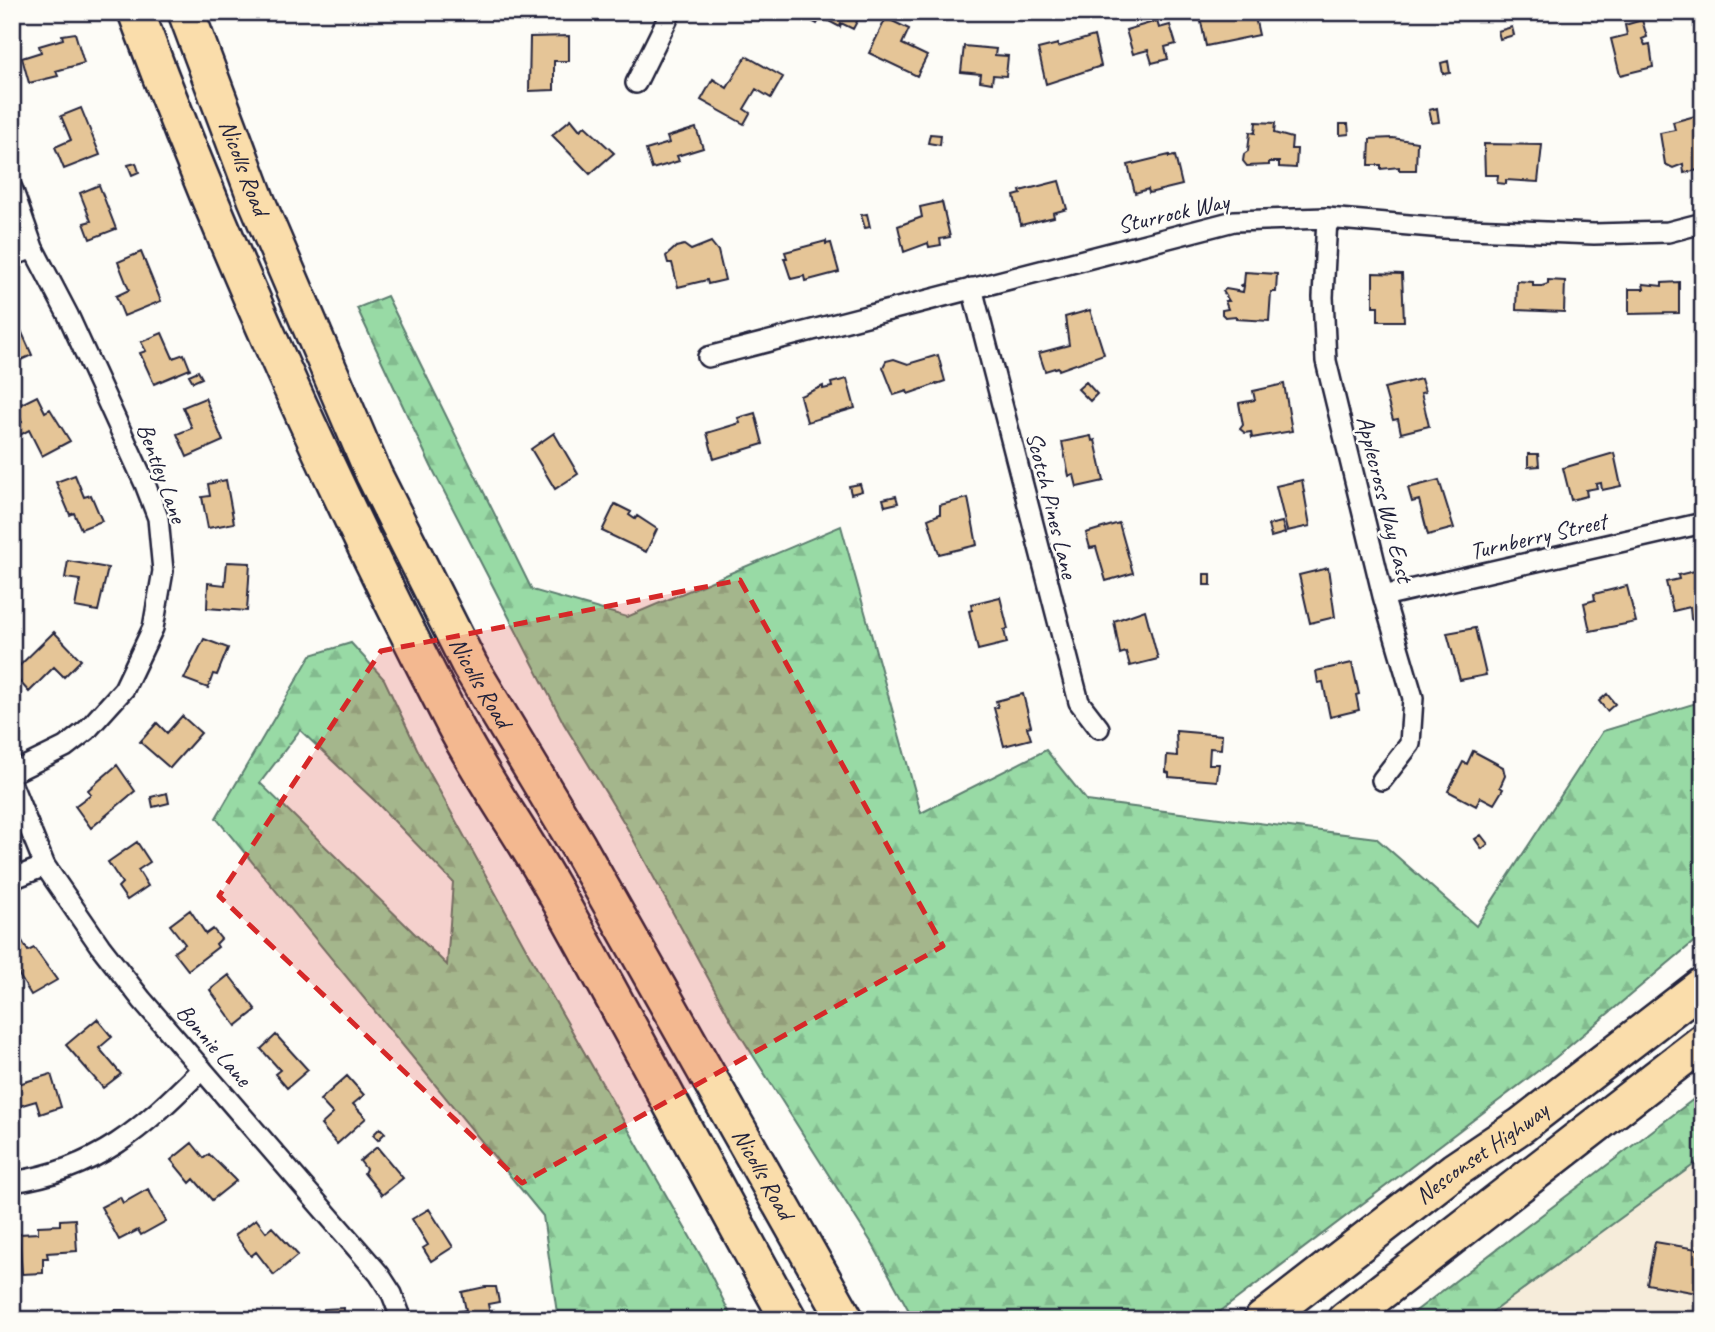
<svg xmlns="http://www.w3.org/2000/svg" width="1715" height="1332" viewBox="0 0 1715 1332" font-family="Caveat,sans-serif">
  <style>
    .built { fill: #f6ecda }
    .forest { fill: url(#forest-firs); stroke: #5d7e70; stroke-width: 2; fill-rule: evenodd }
    .building { fill: #e5c597; stroke: #22223b; stroke-width: 2 }
    .lines { fill: none; stroke-linecap: round; stroke-linejoin: round }
    .street-casing { stroke: #22223b; stroke-width: 24 }
    .highway-casing { stroke: #22223b; stroke-width: 40 }
    .street { stroke: #fdfcf7; stroke-width: 19 }
    .highway { stroke: #faddab; stroke-width: 35 }
    .marked { fill: #d62828; fill-opacity: 0.2; stroke: #d62828; stroke-width: 5; stroke-dasharray: 14 9; stroke-linejoin: round }
    .labels { text-anchor: middle; dominant-baseline: central; stroke-width: 5; stroke-linejoin: round; paint-order: stroke }
    .street-label { font-size: 24px; fill: #22223b; stroke: #fdfcf7 }
  </style>
  <defs>
    <pattern id="forest-firs" width="22" height="20" patternUnits="userSpaceOnUse" patternTransform="scale(1.75)"><rect width="22" height="20" fill="#98daa5"/><path d="M5 1l3.5 6h-7zM16 11l3.5 6h-7z" fill="#83bb8f"/></pattern>
  </defs>
  <rect width="100%" height="100%" fill="#fdfcf7"/>
  <filter id="ink" filterUnits="userSpaceOnUse"><feTurbulence type="fractalNoise" baseFrequency=".0143" numOctaves="2"/><feDisplacementMap in="SourceGraphic" scale="14" xChannelSelector="R" yChannelSelector="G"/><feConvolveMatrix kernelMatrix="1 2 1 2 8 2 1 2 1" color-interpolation-filters="sRGB"/></filter>
  <g filter="url(#ink)">
    <path class="built" d="M1703,1158V1320H1481Z"/>
    <path class="forest" d="M387,296L532,590L627,617L841,526L921,813L1046,750L1087,801L1376,838L1476,926L1603,731L1703,701V934L1555,1058L1209,1320H914L873,1245L732,1022L626,826L564,724L431,466L357,308Z
      M351,643L384,679L423,761L552,996L705,1263L733,1320H558L543,1216L216,818L311,655ZM300,730L375,801L453,882L447,965L260,783Z
      M1703,1092V1158L1481,1320H1404Z"/>
    <path class="building" d="M747,12H768L763,21Z
      M808,12H862L853,29L841,23L840,27L821,17L817,24L806,18Z
      M1199,12H1225L1226,18L1254,13L1259,35L1206,46Z
      M1474,12H1493L1494,15L1475,18Z
      M886,18L909,29L902,44L927,56L917,76L869,53Z
      M1642,20L1647,37L1642,39L1645,45L1650,44L1653,67L1620,75L1611,39L1627,35L1625,25Z
      M1157,21L1159,28L1170,25L1176,44L1165,47L1168,59L1152,63L1148,50L1133,54L1126,30Z
      M1512,27L1514,35L1500,39L1498,31Z
      M75,33L84,63L56,71L58,76L29,83L22,58L41,52L39,46L63,39L62,35Z
      M569,36V61H554V90L529,91L530,37Z
      M1094,36L1101,66L1046,84L1038,49L1058,44V47Z
      M964,46L996,49L995,55L1008,56L1006,76L993,75L992,83L980,81L981,74L961,72Z
      M746,56L783,77L771,98L756,89L744,109L750,113L744,124L701,100L713,79L727,88Z
      M1448,61L1450,73L1443,74L1441,63Z
      M81,108L100,155L64,169L55,147L71,140L61,116Z
      M1437,108L1439,122L1432,123L1429,110Z
      M1699,115L1703,125V169L1684,173L1683,164L1673,168L1665,164L1660,133L1675,130L1673,122Z
      M571,119L580,130L585,126L614,153L590,174L552,135Z
      M1256,122L1275,123L1274,133L1292,138L1291,149H1297L1296,168L1279,167V162H1269V165L1247,166L1243,161L1244,154L1248,151L1250,132L1255,133Z
      M1340,124H1348L1349,134L1340,135Z
      M696,128L703,148L677,156L679,161L652,169L646,150L669,143L667,137Z
      M930,134L941,135L940,145L928,143Z
      M1393,138L1417,142L1416,170H1399V167L1381,169V165H1369L1370,139Z
      M1484,144L1542,145L1538,182L1506,180V184L1497,183L1498,175H1485Z
      M1169,155V157L1175,156L1182,185L1149,193L1148,189L1135,193L1128,165Z
      M136,163L139,172L132,175L128,165Z
      M1059,181L1067,209L1053,213L1054,217L1021,225L1014,196L1021,194L1020,191Z
      M99,185L116,229L90,239L84,223L91,221L80,193Z
      M942,202L950,237L940,239L941,245L929,247L928,243L904,252L898,226L922,217L920,207Z
      M867,214L870,227L865,228L861,215Z
      M826,241V244L831,243L839,272L805,281L804,276L791,279L784,258H787L785,252Z
      M711,242L718,251L725,280L708,284L707,280L678,287L672,263H668L666,256L676,247L684,245L691,250Z
      M141,252L161,301L124,316L116,296L129,290L118,262Z
      M1245,272L1277,274L1276,292H1271L1269,321L1236,319V316L1225,317L1222,314V310L1228,309L1225,301H1229L1223,291L1226,289L1243,292L1244,286H1240L1244,284Z
      M1373,273L1402,274L1404,321H1378V306H1373Z
      M1548,280L1565,281L1564,312L1516,310L1517,281L1533,282V286H1542L1548,284Z
      M1679,282V313L1629,314V289H1644L1643,284L1662,286V283Z
      M1090,310L1104,354L1059,370L1058,367L1045,371L1039,353L1069,345L1065,317Z
      M12,328L14,331L20,328L32,355L12,364Z
      M162,333L173,358L184,354L190,369L154,384L140,353L146,351L141,342Z
      M938,355L945,381L908,394L907,391L894,395L883,367L886,361L894,359L908,364Z
      M198,371L202,378L193,382L189,375Z
      M847,379L855,408L807,422L800,396L823,386V389L832,387L831,383Z
      M1421,379L1425,392L1421,393L1429,426L1401,433L1398,419L1393,420L1384,388Z
      M1086,382L1097,394L1090,401L1078,389Z
      M1284,384L1292,431L1252,438L1251,432L1245,433L1240,429L1243,425L1239,403L1255,400L1253,391Z
      M37,396L45,412L50,409L70,441L42,456L29,430L18,436L14,426L22,422L15,407Z
      M205,398L223,441L187,457L177,434L192,428L183,407Z
      M755,413L763,444L714,459L707,433L740,423L738,418Z
      M554,433L578,474L555,489L531,449Z
      M1702,433H1703V466H1699L1696,436H1703Z
      M1091,436L1092,441L1095,440L1104,481L1077,487L1074,475L1069,476L1062,442Z
      M1614,453L1621,486L1602,490L1601,483L1596,484L1597,488L1586,490L1587,496L1571,500L1563,468Z
      M1528,454H1538L1539,466L1528,467Z
      M75,475L84,497L91,495L102,521L81,529L74,513L70,515L56,482Z
      M226,480L234,523L208,528L202,497L210,496L208,484Z
      M1302,480L1310,526L1287,531L1276,486Z
      M1439,480L1454,528L1428,535L1419,500L1412,502L1408,488Z
      M860,484L862,491L851,494L849,486Z
      M896,496L898,503L885,506L883,499Z
      M968,498L977,545L939,554L928,519L940,514V505Z
      M615,504L631,512L629,515L635,519L637,516L657,529L646,552L602,531Z
      M1282,522L1285,533L1271,537L1268,525Z
      M1119,523L1133,573L1106,581L1096,547L1090,548L1086,533Z
      M68,561L108,568L98,611L75,607L80,580L65,578Z
      M227,562L250,563L247,611L207,608L208,583L225,585Z
      M1328,568L1335,617L1310,623L1299,575Z
      M1703,569V627L1691,619L1690,607L1673,611L1666,582L1679,579L1678,575Z
      M1204,574H1211V585H1204Z
      M1627,586L1636,622L1590,631L1584,603L1595,600L1594,594Z
      M1000,597L1008,629L1004,630L1007,643L978,650L969,611L972,610L971,604Z
      M1145,610L1158,659L1130,666L1126,652L1120,654L1114,621Z
      M1475,628L1486,675L1460,680L1447,633Z
      M54,632L81,660L64,677L54,667L29,692L12,673Z
      M204,639L228,648L217,675L213,674L208,688L184,679Z
      M1352,663L1359,694L1356,695L1359,710L1330,717L1323,682L1318,683L1316,671Z
      M1023,694L1031,726L1027,727L1031,739L1004,746L994,708L998,707L996,701Z
      M1607,694L1615,704L1607,711L1599,701Z
      M182,716L201,733L170,768L140,742L157,723L167,733Z
      M1176,731L1222,735L1221,749L1210,748L1209,764H1219L1217,781L1169,777V773L1166,772L1167,755L1177,756Z
      M1473,751L1503,767L1505,776L1500,787L1503,789L1494,804L1481,797L1476,806L1448,791L1463,762L1467,764Z
      M117,765L135,791L91,828L75,806L91,794L88,790Z
      M167,793L169,803L153,807L151,797Z
      M1481,835L1488,844L1482,849L1475,839Z
      M137,842L150,862L138,870L148,886L127,900L118,887L122,883L108,862Z
      M190,910L206,934L213,929L221,939L216,944L218,947L188,970L174,952L185,944L170,925Z
      M19,936L28,951L34,948L57,980L31,995L16,970L12,972V940Z
      M229,975L256,1010L236,1026L210,990Z
      M97,1019L112,1037L99,1048L121,1074L103,1088L66,1045Z
      M276,1035L308,1070L287,1088L275,1074L280,1070L261,1049Z
      M51,1074L61,1107L40,1114L36,1101L19,1106L12,1086Z
      M347,1076L364,1095L353,1104L366,1118L337,1144L321,1125L333,1114L320,1100Z
      M380,1128L385,1133L378,1140L373,1135Z
      M192,1143L204,1158L209,1154L236,1181L212,1200L194,1179L190,1183L171,1160Z
      M377,1147L403,1178L382,1195L364,1173L366,1169L360,1161Z
      M148,1189L166,1221L141,1235L138,1230L119,1240L101,1207L120,1197L123,1203Z
      M429,1209L453,1247L431,1261L423,1248L428,1245L412,1219Z
      M75,1219L77,1251L47,1253L48,1258H43V1273L22,1274L19,1234L38,1233V1226L60,1225V1220Z
      M256,1219L266,1232L272,1227L298,1255L274,1275L256,1252L251,1256L235,1235Z
      M1655,1242L1703,1250V1294L1647,1284Z
      M485,1287H496L499,1302L488,1304L491,1320H452L451,1313L466,1310L462,1292Z
      M344,1308V1320H325L324,1309Z
      M114,1310H126V1318H115Z"/>
    <g class="lines">
      <g class="street-casing">
        <path id="street" d="M636,83L671,12
          M12,188L33,248L68,315L145,484L158,518L163,571L153,628L124,689L87,730L65,747L12,773
          M1327,218L1323,297L1326,361L1383,596L1413,698L1410,744L1382,780
          M12,256L33,248
          M972,288L1079,702L1099,728
          M708,357L1234,221L1327,218L1444,228L1594,234L1668,232L1703,223
          M1383,596L1703,523
          M12,785L45,866L100,946L142,1000L379,1274L392,1294L402,1320
          M12,879L45,866
          M12,1182C98,1170 143,1128 202,1069"/>
      </g>
      <g class="highway-casing">
        <g id="highway">
          <path d="M136,12C227,256 335,493 454,724C484,782 524,836 556,894C635,1035 710,1179 789,1320"/>
          <path id="s1" d="M186,12L256,199L374,475L470,666L578,846L846,1320"/>
          <path id="s2" d="M1262,1320L1455,1170L1522,1125L1703,985"/>
          <path d="M1345,1320L1703,1042"/>
        </g>
      </g>
      <use href="#street" class="street"/>
      <use href="#highway" class="highway"/>
    </g>
  </g>
  <path class="marked" d="M740,580L943,946L522,1183L219,896L381,651Z"/>
  <g class="labels">
    <g class="street-label">
      <text stroke="none"><textPath href="#s1" startOffset="166">Nicolls Road</textPath></text>
      <text transform="translate(1173 213) rotate(-13)">Sturrock Way</text>
      <text transform="translate(162 473) rotate(70)">Bentley Lane</text>
      <text transform="translate(1385 499) rotate(76)">Applecross Way East</text>
      <text transform="translate(1052 505) rotate(76)">Scotch Pines Lane</text>
      <text transform="translate(1538 536) rotate(-13)">Turnberry Street</text>
      <text stroke="none"><textPath href="#s1" startOffset="733">Nicolls Road</textPath></text>
      <text transform="translate(214 1045) rotate(49)">Bonnie Lane</text>
      <text stroke="none"><textPath href="#s2" startOffset="276">Nesconset Highway</textPath></text>
      <text stroke="none"><textPath href="#s1" startOffset="1300">Nicolls Road</textPath></text>
    </g>
  </g>
  <rect width="1715" height="1332" fill="none" stroke="#fdfcf7" stroke-width="42"/>
  <rect x="21" y="21" width="1673" height="1290" fill="none" stroke="#22223b" stroke-width="2.5" filter="url(#ink)"/>
</svg>
